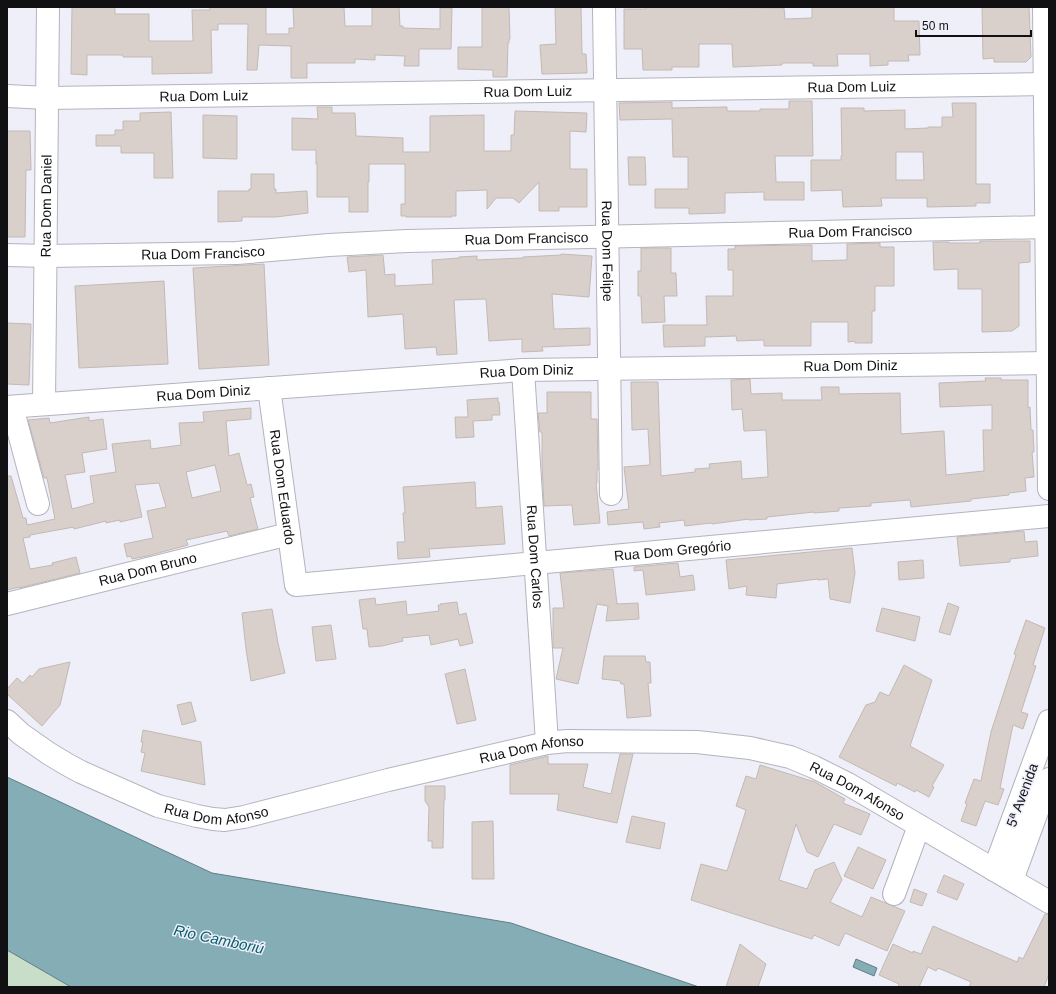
<svg xmlns="http://www.w3.org/2000/svg" width="1056" height="994" viewBox="0 0 1056 994" font-family="Helvetica,sans-serif">
  <style>
    .green { fill: #c9dec9 }
    .water { fill: #84adb6; stroke: #627e85 }
    .building { fill: #dad0cb; stroke: #c3b9b4; fill-rule: evenodd }
    .lines { fill: none; stroke-linecap: round; stroke-linejoin: round }
    .minor-casing { stroke: #b3b4bd; stroke-width: 24 }
    .major-casing { stroke: #b3b4bd; stroke-width: 24 }
    .minor { stroke: #fff; stroke-width: 22 }
    .major { stroke: #fff; stroke-width: 22 }
    .labels { text-anchor: middle; dominant-baseline: central; stroke-width: 3; stroke-linejoin: round; paint-order: stroke }
    .street-label { font-size: 14px; fill: #111114; stroke: #eeeff9 }
    .water-label { font-size: 15px; font-style: italic; fill: #065e6c; stroke: #eeeff9 }
  </style>
  <rect width="100%" height="100%" fill="#eeeff9"/>
  <path class="green" d="M7,950L71,987H7Z"/>
  <path class="water" d="M7,777L212,873L511,923L699,987H71L7,950Z
    M856,959L877,968L874,976L853,967Z"/>
  <path class="building" d="M72,7H115V14H149V41H193L192,10H210V7H266V34H289V28H294L293,7H344L345,26H372V7H399L400,26H403V28L440,29V8H452L451,49H419V66H404L405,56L375,55V60L355,59V63H307V78H291V46L259,45L257,70H247L248,24H218V30H211L212,73L152,74V57H123V55H87V75L71,74Z
    M482,7H509L510,39H509V43H508L507,77H493V70L458,69V47H482Z
    M555,7H581L582,54H586L587,73L542,74L540,45L556,44Z
    M646,7L784,8L785,19L812,18V7H894V21H919L920,55H908L909,61H888V65L870,66V54H837L838,66H813V63H782V65L733,67L732,44H699V67H672V70H643L642,49H624V9H646Z
    M982,7H1029L1031,57L1026,62H994V58L983,59Z
    M789,101H812L813,156H775L776,182H804V200H764V192L725,193V213L689,214V208H655V189H688V157H673L672,119L620,120L619,103L672,102V108L727,107V111H760V109H789Z
    M952,103H976V184H990V203H976V206L927,207V198H881L882,206L843,207L842,190L811,191V160H841V156H842L841,108H864V111L905,110V129L928,128V127H942V117H953ZM896,152H923L924,180H896Z
    M317,107H332V113H355L356,136L403,138V152H430V116L484,115V151H511V135H514L515,111L587,113L586,132L570,131V169H587V207H559V211H539V182L519,203L513,198H496L487,209V190L456,191V216H451L452,217H406V216H401V204H405V164H369V182H368V212H349V197H317V164H316V150H292V118L318,119Z
    M171,112L173,178H154V153H121V146H96V135H115V130H123V121H140V113Z
    M203,115L237,116V159L203,158Z
    M7,131H30L31,170H26L25,237H7Z
    M628,157H645L646,185H629Z
    M251,174H274V189H276V193L307,191L308,213L276,217H242V221L218,222V191H249V189H251Z
    M980,241H1030V262L1019,263V326L1012,331L982,332V289H958V269L934,270L933,242H949V243H980Z
    M880,243V247H894V286H875V311H872V343H855V341L848,342V322H811V346H764V340L737,341L736,336L705,337V346L664,347L663,325H707L706,296H733V270H728V249H735V246L812,245V261L847,260V244Z
    M641,248H671V273H676L677,296H664L665,322L642,323L641,296H638V271H641Z
    M561,254L592,256L589,297L552,294L554,329L590,328V345L542,347L543,351L522,352V339L489,341L486,299L454,300L457,354L437,355L436,347L405,349L403,314L368,317L366,270L349,272L347,257L383,255L385,275L395,274V286L433,284L432,260L459,258V257L477,256V260L523,258V257L561,255Z
    M264,264L269,365L199,369L193,268Z
    M164,281L168,364L79,368L75,286Z
    M7,323L31,324L29,385L7,384Z
    M985,378H1001V380H1028V408L1030,407L1031,430H1033L1034,452H1032L1034,477L1025,478L1026,491L1009,493V495L971,499V501L911,507L910,500L871,503V506L839,508V511L814,513V512L767,517V519L749,520V519L712,524L711,523L685,526L684,520L659,523L660,527L644,529L643,522L608,525L607,512L629,509L624,467L650,465L648,429L632,430L631,382H658L661,476L695,472V469L710,468L709,464L741,461L742,479L768,477L766,430L744,431L742,409L732,410L731,380L750,379L751,394L782,393V400H822L821,387H839V394L900,393L901,434L944,431L946,475L984,471L983,430H992V405L940,407L939,383L986,381Z
    M547,392H591V419H597L598,470L597,471V483H596L600,523L574,525L572,505L544,506L542,465V432H540L538,413H547Z
    M498,398V402H499L500,415H492V420L473,421L474,437L456,438L455,417H468L467,400Z
    M251,408V419L226,421L229,456L239,453L247,485L251,484L254,497L250,498L258,529L229,536L227,531L186,540L188,545L147,556L132,559L131,556L127,557L124,544L153,538L147,511L166,507L159,483L135,485L142,517L120,522V520L106,523V521L74,529V527L30,535V537L23,538L30,569L53,565L52,563L76,557L80,573L19,588V587L7,590V476H11L23,518H26L27,525L55,519L47,478H44L28,420L49,418L50,423L89,417V421L103,419L107,449L82,453L85,472L65,475L72,509L94,503L90,476L116,472L112,444L150,440L151,449L181,445L179,423L204,422L203,412ZM215,465L221,491L192,498L186,472Z
    M475,482L476,508L502,506L505,544L429,549L430,557L398,559L397,542H405L403,513H405L403,487Z
    M1024,531L1025,542L1037,541L1038,556L1010,559V562L960,566L957,537Z
    M852,548L855,573L850,603L830,599L828,579L818,580V579L777,584L776,598L746,595L747,586L729,589L726,560Z
    M923,560L924,578L899,580L898,562Z
    M678,563L680,577L693,575L695,590L646,595L643,570L634,571V567Z
    M613,569L617,604L638,603L639,619L606,621L608,606L597,604L578,684L556,679L563,648H553V608H564L560,573Z
    M375,598L376,605L406,601L407,615L439,611L438,605H441L440,604L457,602L459,615L466,613L473,643L460,646L458,639L431,645L429,635L402,638L403,641L382,646L369,647L367,629H363L359,600Z
    M948,603L959,607L950,635L939,632Z
    M882,608L920,617L915,641L876,631Z
    M272,609L278,643L285,673L251,681L246,649L242,613Z
    M1026,620L1045,628L1033,665L1036,666L1021,712L1028,714L1023,729L1013,725L1000,788L1004,789L998,805L985,801L976,826L961,821L967,804L965,803L974,779L981,781L991,732L1016,655L1014,654Z
    M331,625L336,659L316,661L312,627Z
    M604,656H645L646,662H650L651,683H648L651,716L627,718L624,684H621L620,681L602,679Z
    M70,662L60,705L42,726L7,694V689L17,678L23,683L30,675L32,677L39,669Z
    M904,665L932,680L910,746L944,765L932,786L934,787L929,797L916,790L915,792L897,783L896,786L839,757L866,705L875,702L880,692L889,696Z
    M465,669L476,720L457,724L445,674Z
    M191,702L196,721L182,725L177,705Z
    M143,730L201,742L205,785L141,771L145,753L141,752L143,742H141Z
    M620,754H633L617,823L557,810L559,794H510V765L548,756V764H588L583,787L611,794Z
    M760,765L815,782L845,799L843,803L870,814L861,835L834,824L818,857L807,852L796,824L779,880L807,889L815,870L834,862L842,880L830,902L862,917L871,897L905,911L887,951L845,933L839,946L814,935L812,939L691,900L701,864L727,871L746,810L736,806L746,776L756,779Z
    M425,786H445V800H444L443,848H432V841H428L429,807L425,801Z
    M632,816L665,823L660,849L626,842Z
    M493,821L494,879H472V822Z
    M858,847L886,860L873,889L844,876Z
    M944,875L964,884L957,900L937,892Z
    M914,889L927,894L922,906L910,902Z
    M1045,914H1049V974L1044,987H969L971,982L938,968L936,971L928,967L919,987H898L899,984L879,975L893,944L913,953V951L921,954L933,926L1017,962L1019,957L1023,959Z
    M740,944L766,964L758,987H726Z"/>
  <g class="lines">
    <g class="minor-casing">
      <g id="minor">
        <path id="s1" d="M604,7L611,494"/>
        <path id="s2" d="M7,96L47,98L1049,84"/>
        <path id="s3" d="M7,255L46,256L237,253L329,245L407,241L1046,227"/>
        <path id="s4" d="M523,370L547,743"/>
        <path id="s5" d="M269,388L296,585L1049,516"/>
        <path id="s6" d="M44,404L48,7"/>
        <path id="s7" d="M7,407L523,370L1048,363"/>
        <path d="M12,407L38,504"/>
        <path id="s8" d="M7,604L289,534"/>
        <path d="M894,894L919,826"/>
      </g>
    </g>
    <g class="major-casing">
      <g id="major">
        <path d="M1044,7L1049,489"/>
        <path id="s9" d="M7,721L21,734L48,753L68,765L81,772L158,806L197,816L213,819L225,820L244,817L388,780L547,743L567,741L697,742L750,748L790,757L814,767L848,784L1049,902"/>
        <path d="M994,870L1049,721"/>
        <path d="M1012,880L1049,779"/>
      </g>
    </g>
    <use href="#minor" class="minor"/>
    <use href="#major" class="major"/>
  </g>
  <g class="labels">
    <g class="street-label">
      <text stroke="none"><textPath href="#s2" startOffset="845">Rua Dom Luiz</textPath></text>
      <text stroke="none"><textPath href="#s2" startOffset="521">Rua Dom Luiz</textPath></text>
      <text stroke="none"><textPath href="#s2" startOffset="197">Rua Dom Luiz</textPath></text>
      <text stroke="none"><textPath href="#s6" startOffset="198">Rua Dom Daniel</textPath></text>
      <text stroke="none"><textPath href="#s3" startOffset="844">Rua Dom Francisco</textPath></text>
      <text stroke="none"><textPath href="#s3" startOffset="520">Rua Dom Francisco</textPath></text>
      <text stroke="none"><textPath href="#s1" startOffset="244">Rua Dom Felipe</textPath></text>
      <text stroke="none"><textPath href="#s3" startOffset="196">Rua Dom Francisco</textPath></text>
      <text stroke="none"><textPath href="#s7" startOffset="845">Rua Dom Diniz</textPath></text>
      <text stroke="none"><textPath href="#s7" startOffset="521">Rua Dom Diniz</textPath></text>
      <text stroke="none"><textPath href="#s7" startOffset="197">Rua Dom Diniz</textPath></text>
      <text stroke="none"><textPath href="#s5" startOffset="100">Rua Dom Eduardo</textPath></text>
      <text stroke="none"><textPath href="#s5" startOffset="577">Rua Dom Gregório</textPath></text>
      <text stroke="none"><textPath href="#s4" startOffset="187">Rua Dom Carlos</textPath></text>
      <text stroke="none"><textPath href="#s8" startOffset="145">Rua Dom Bruno</textPath></text>
      <text stroke="none"><textPath href="#s9" startOffset="558">Rua Dom Afonso</textPath></text>
      <text stroke="none"><textPath href="#s9" startOffset="894">Rua Dom Afonso</textPath></text>
      <text transform="translate(1022 795) rotate(-70)">5ª Avenida</text>
      <text stroke="none"><textPath href="#s9" startOffset="234">Rua Dom Afonso</textPath></text>
    </g>
    <g class="water-label">
      <text transform="translate(219 939) rotate(12)">Rio Camboriú</text>
    </g>
  </g>
  <rect width="1056" height="994" fill="none" stroke="#111114" stroke-width="16"/>
  <path d="M916 30v6h115v-6" fill="none" stroke="#111114" stroke-width="2"/>
  <text x="922" y="30" font-size="12" fill="#111114" stroke="#eeeff9" stroke-width="3" paint-order="stroke">50 m</text>
</svg>
